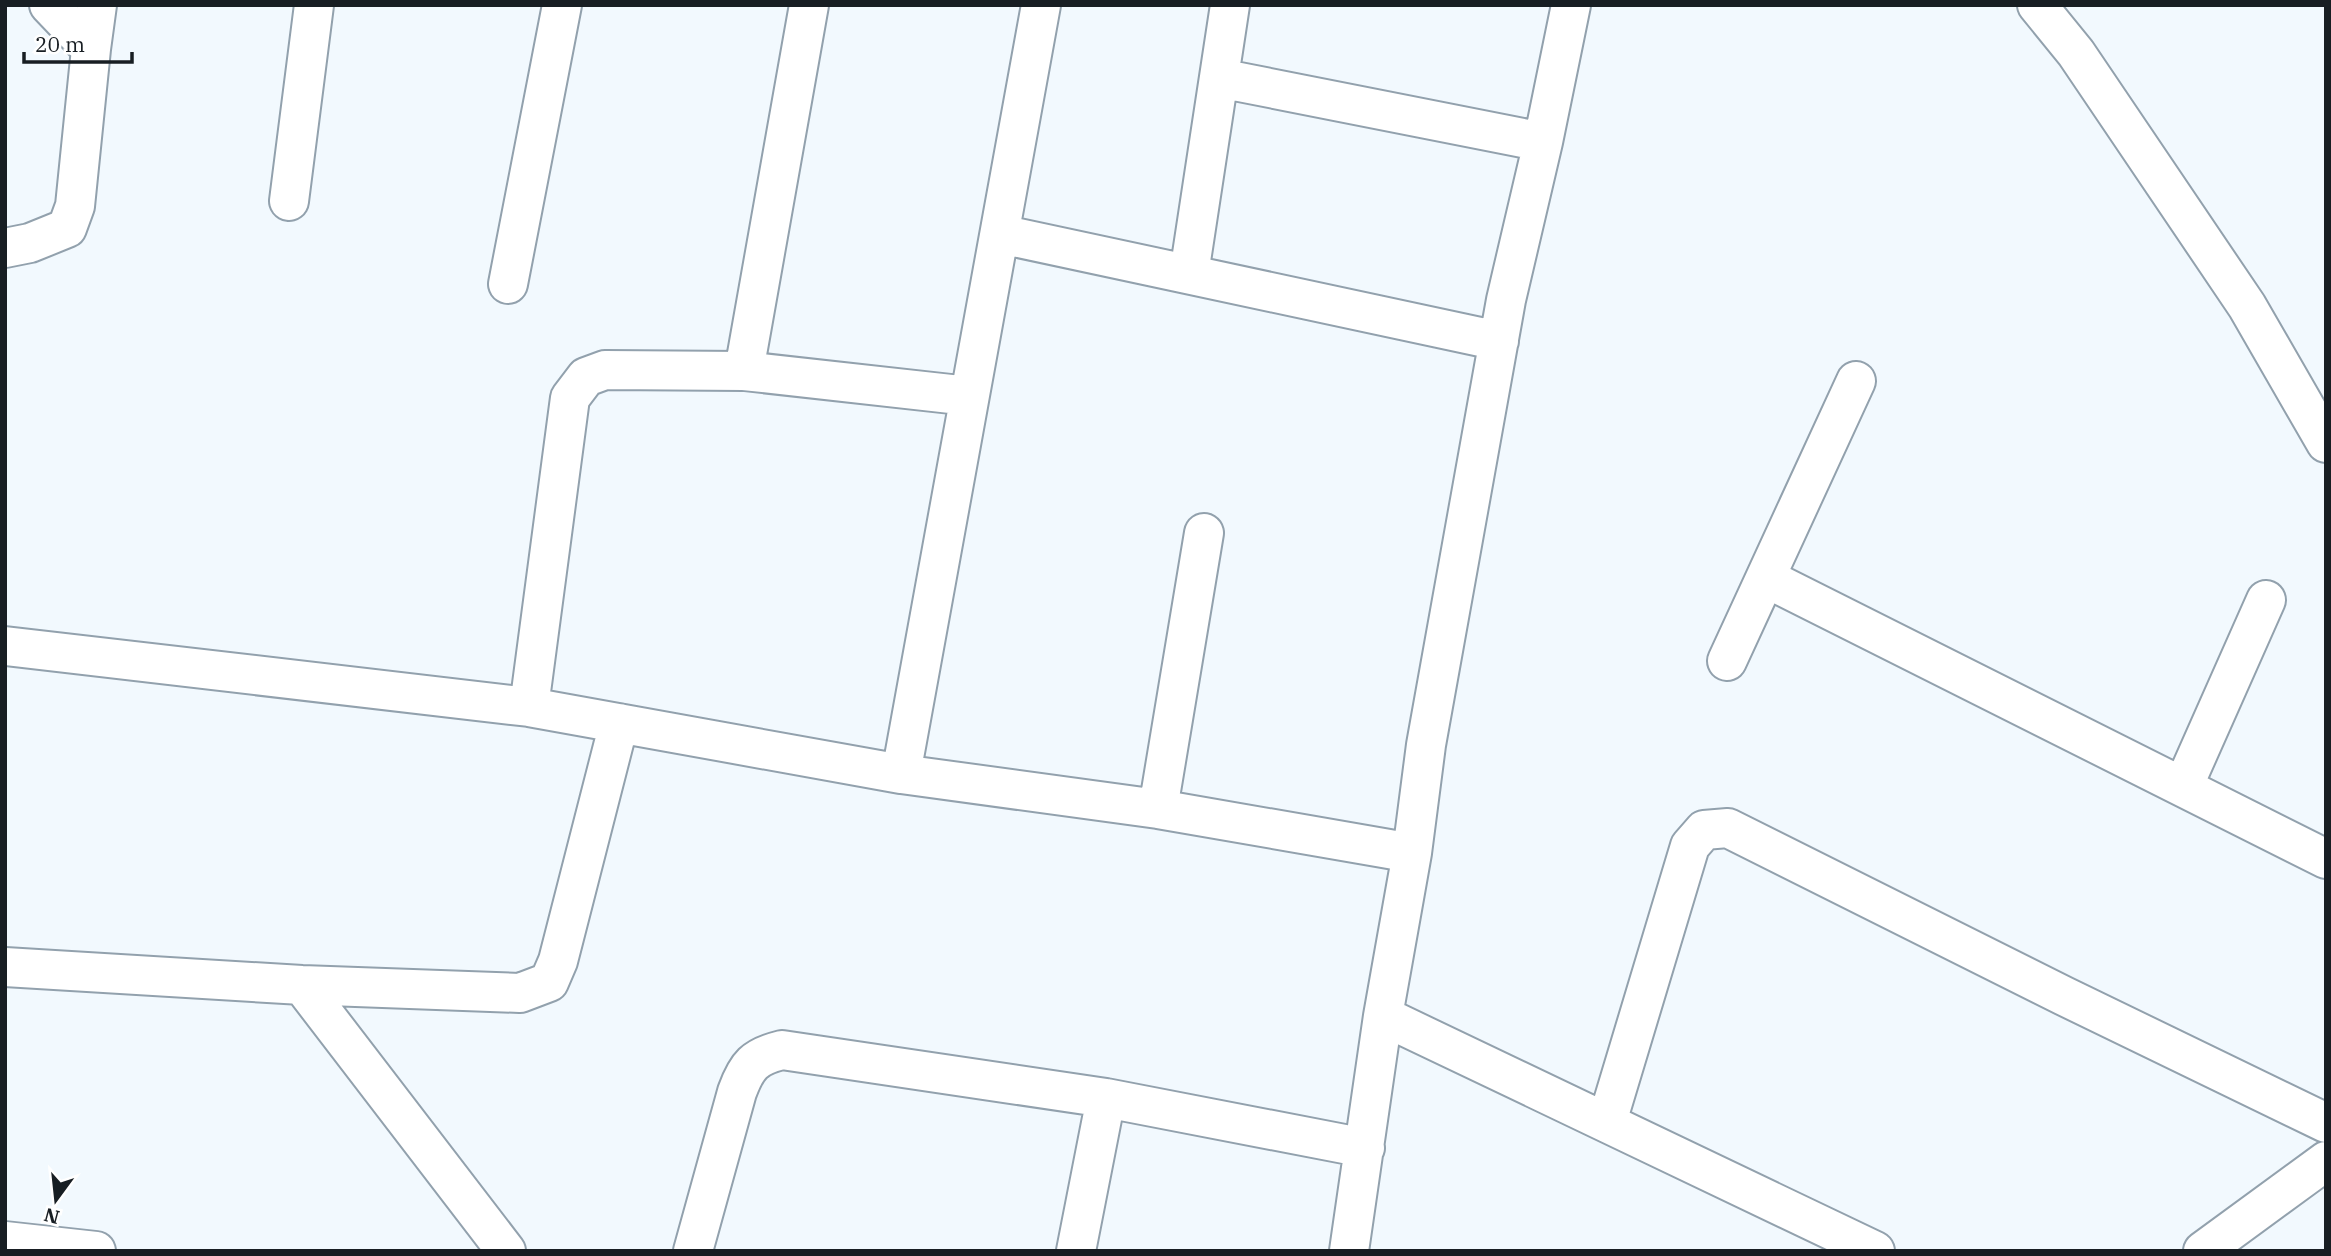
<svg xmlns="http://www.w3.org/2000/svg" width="2331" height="1256" viewBox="0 0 2331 1256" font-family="'IBM Plex Serif',serif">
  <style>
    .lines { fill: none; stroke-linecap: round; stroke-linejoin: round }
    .street-casing { stroke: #92a1ad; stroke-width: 42 }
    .secondary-casing { stroke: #92a1ad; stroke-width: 42 }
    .street { stroke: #fff; stroke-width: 38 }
    .secondary { stroke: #fff; stroke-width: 38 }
  </style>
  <rect width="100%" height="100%" fill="#f2f9fe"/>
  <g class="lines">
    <g class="street-casing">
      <path id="street" d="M91,49L97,5
        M1219,78L1543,142
        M289,201L314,5
        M1000,234L1499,341
        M5,248L30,243L67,228L75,206L91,49L49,5
        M1189,274L1230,5
        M508,284L562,5
        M744,371L969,396
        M1766,578L2326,859
        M5,646L529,707L901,774L1158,809L1412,853
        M1727,661L1856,381
        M529,707L570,398L586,377L605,370L744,371L809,5
        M901,774L1041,5
        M2183,787L2266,600
        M1158,809L1204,533
        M5,967L302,985L520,993L549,982L558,961L619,723
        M302,985L506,1251
        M1383,1016L1875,1251
        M1607,1122L1690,846L1704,830L1728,828L2064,996L2326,1123
        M5,1241L96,1251
        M693,1251L737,1092C747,1065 754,1057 782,1050L1106,1098L1365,1148
        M1076,1251L1106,1098
        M1349,1251L1383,1016L1412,853L1426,745L1506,300L1543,142L1571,5
        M2203,1251L2326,1161"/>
    </g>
    <g class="secondary-casing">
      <path id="secondary" d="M2037,5L2076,53L2247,306L2326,443"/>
    </g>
    <use href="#street" class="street"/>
    <use href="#secondary" class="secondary"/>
  </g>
  <rect width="2331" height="1256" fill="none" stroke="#181e23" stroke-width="14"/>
  <g transform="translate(56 1200) rotate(195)" stroke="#ffffff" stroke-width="5" paint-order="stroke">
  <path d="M0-5L12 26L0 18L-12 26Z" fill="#181e23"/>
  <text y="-10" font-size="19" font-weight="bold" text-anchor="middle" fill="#181e23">N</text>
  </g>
  <path d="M24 52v10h108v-10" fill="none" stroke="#181e23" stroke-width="3.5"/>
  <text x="35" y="52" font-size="21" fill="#181e23" stroke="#ffffff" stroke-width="5" paint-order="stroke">20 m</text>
</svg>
